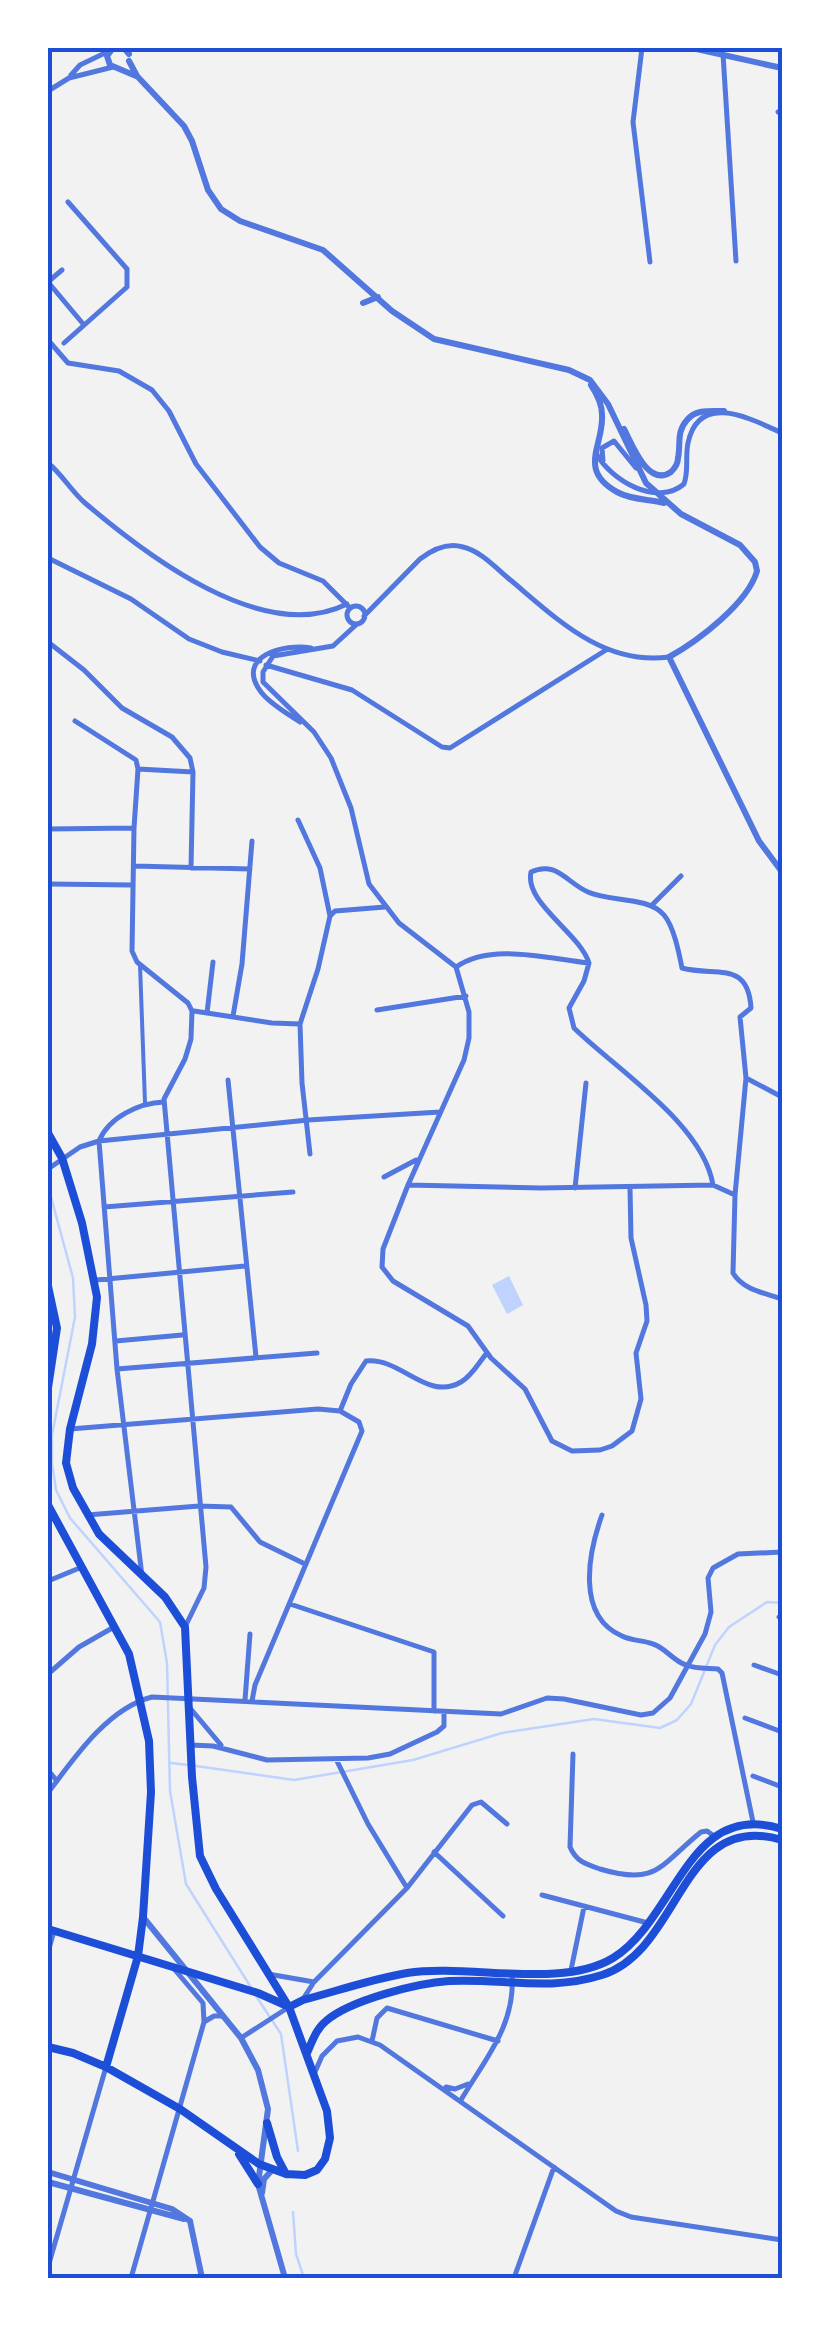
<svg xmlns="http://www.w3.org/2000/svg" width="830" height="2326" viewBox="0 0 830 2326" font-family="'IBM Plex Sans',sans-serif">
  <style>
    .water { fill: #bfd3fe }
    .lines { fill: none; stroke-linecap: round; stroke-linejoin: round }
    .stream { stroke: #bfd3fe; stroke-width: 2.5 }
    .pedestrian { stroke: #5277de; stroke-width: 4 }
    .minor { stroke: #5277de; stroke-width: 5 }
    .tertiary { stroke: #5277de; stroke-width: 6 }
    .secondary { stroke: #1d4ed8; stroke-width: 8 }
    .neatline { fill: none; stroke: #1d4ed8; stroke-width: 4 }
  </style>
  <rect width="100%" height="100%" fill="#f2f2f2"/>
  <path class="water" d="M509,1276L523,1305L507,1314L492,1285Z"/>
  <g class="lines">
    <path class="stream" d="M48,1186L73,1278L75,1317L52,1435V1463L56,1490L70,1518L160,1622L167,1663L170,1791L186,1884L252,1989
      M171,1763L188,1765
      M196,1766L294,1780L413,1760L502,1733L594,1719L660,1728L677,1720L691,1704L715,1645L729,1627L767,1602L782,1603
      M256,1996L281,2034L298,2151
      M293,2212L296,2254L304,2278"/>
    <path class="pedestrian" d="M140,965L145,1103"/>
    <path class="minor" d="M642,48L633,122L650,262
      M723,54L736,261
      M71,75L80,65L107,52
      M48,91L69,78L113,67
      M778,112L782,111
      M49,281L62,270
      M48,282L84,325
      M48,340L68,363L119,371L152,390L169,411L196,464L260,547L279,563L323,581L350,608
      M64,343L127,287V269L68,202
      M596,453C611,481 657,507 684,484C689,470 685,457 688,443C699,390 753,420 782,433
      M603,461L602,448L614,441L636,468
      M48,463C62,474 71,491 85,503C145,554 263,646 347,604
      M48,558L131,599L189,639L222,652L260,661
      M347 615a9 9 0 1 1 18 0a9 9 0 1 1-18 0Z
      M364,616L420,559C433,549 447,542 463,547C480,551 494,566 508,578C555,617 602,666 669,657
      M357,624L333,646L273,656L263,672V682L314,732L331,758L351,808L369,884L399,923L456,967L469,1012V1038L464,1060L408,1185L383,1249L382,1267L393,1281L468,1326L491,1358L525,1389L552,1441L572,1451L600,1450L612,1446L632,1431L641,1399L636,1353L647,1321L646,1305L631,1238L630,1188
      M48,642L84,670L122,708L172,737L190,758L193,772L191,868
      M266,665L352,690L442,747L450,748L606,650
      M75,721L136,760L138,769
      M300,722C288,714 270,704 261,692C234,656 285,643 311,648
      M138,769L134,828L132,951L137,962L188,1003L192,1011L191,1039L185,1059L164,1099L206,1567L204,1588L185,1627
      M138,769L193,772
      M298,820L320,868L330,916L318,969L300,1024L302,1083L310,1154
      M48,829L134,828
      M134,866L250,869
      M48,884L133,885
      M651,906L681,876
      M330,916L335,911L385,907
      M456,967C491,942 549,959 589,963
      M377,1010L466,996
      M194,1011L272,1023L300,1024
      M207,1013L213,962
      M233,1016L242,964L252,841
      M746,1078L782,1097
      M228,1080L256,1357
      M99,1141L117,1369L142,1576
      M99,1141C109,1117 139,1103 164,1102
      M48,1169L80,1147L99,1141L308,1120L440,1112
      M384,1177L416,1160
      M408,1185L541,1188L713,1185L735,1195
      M713,1185C703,1124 617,1070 574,1028L569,1008L584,981L589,963C579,932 524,903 531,872C556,860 567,883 588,892C609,902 648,896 664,915C674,927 679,953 682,968C716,977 748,960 751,1008L740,1017L746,1078L735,1195L733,1273C743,1290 765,1293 782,1299
      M575,1188L586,1083
      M104,1207L293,1192
      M96,1280L245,1266
      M116,1341L182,1335
      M117,1369L317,1353
      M340,1411L351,1384L366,1361C401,1357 427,1402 461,1382C472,1376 479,1362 487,1353
      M70,1429L318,1409L340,1411L359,1422L362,1431L255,1685L252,1701
      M87,1515L199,1506L231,1507L260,1542L305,1564
      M602,1515C589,1551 575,1616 622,1636C632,1641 643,1640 653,1644C666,1648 673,1661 686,1665C696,1669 708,1668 718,1669L722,1673L753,1822
      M48,1581L82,1567
      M290,1604L434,1652V1711
      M779,1617L782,1618
      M754,1665L782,1675
      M48,1674L79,1647L114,1627
      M245,1700L250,1634
      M190,1708L221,1745
      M745,1718L782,1732
      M190,1745L213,1746L267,1760L368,1758L390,1754L437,1732L444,1726V1713
      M573,1754L570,1847C576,1861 585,1864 600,1869C657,1886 659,1866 701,1832L707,1831L714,1836
      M336,1759L368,1824L407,1888
      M48,1770L57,1781
      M753,1776L782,1787
      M48,1793C74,1758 108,1708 152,1697L501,1714L547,1698L564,1699L641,1715L653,1713L670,1698L705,1634L711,1612L708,1578L713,1568L738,1554L782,1552
      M434,1852L503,1916
      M542,1895L648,1923
      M48,1952L54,1931
      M175,1970L203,2003L204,2022
      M571,1970L584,1907
      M268,1974L314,1982
      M303,1999L314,1982L407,1888L472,1805L481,1802L507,1824
      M241,2038L289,2007
      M372,2041L377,2018L387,2008L498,2041
      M315,2072L322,2056L337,2041L358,2037L380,2045L616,2211L631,2217L782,2240
      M446,2087L455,2089L468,2084
      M461,2100C485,2059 516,2025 512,1974
      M48,2267L106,2067
      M131,2278L204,2022L214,2016H222
      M514,2278L554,2167"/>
    <path class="tertiary" d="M113,48L107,56L110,65L136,76
      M124,48L129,54
      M692,48L782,68
      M129,61L137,76L184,126L192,141L208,190L221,209L240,221L323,250L392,311L434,339L569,370L590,380L608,404L646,483L681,514L740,545L755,562L757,571C748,603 698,641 669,657L759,841L782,872
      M363,303L378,297
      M591,385C597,394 602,404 602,415C604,445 577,470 617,492C631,500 649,499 664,503
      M624,429C632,444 648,488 671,472C675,468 678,464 678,458C681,445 676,432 687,420C696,409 711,411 724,411
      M143,1917L241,2038L258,2070L268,2109L258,2184L285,2278
      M48,2172L172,2209L190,2221
      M48,2182L184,2219
      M262,2193L264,2179L273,2169
      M190,2221L202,2278"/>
    <path class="secondary" d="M48,1133L62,1158L82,1223L97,1297L92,1344L70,1429L66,1463L73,1488L99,1534L165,1597L185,1627L192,1777L200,1856L216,1889L289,2007L327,2111L330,2138L325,2159L317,2170L305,2175L286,2174L259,2164L180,2109L106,2067L73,2053L48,2047
      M48,1286L57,1328L48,1388
      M48,1505L129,1654L149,1741L151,1792L143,1917L138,1956L106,2067
      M48,1929L258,1993L285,2005
      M289,2007L303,2000C337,1991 372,1979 407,1973C468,1963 560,1990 613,1958C677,1918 688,1799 782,1829
      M307,2053C312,2042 316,2029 326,2021C350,2000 418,1983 449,1981C501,1978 549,1992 602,1975C682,1950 680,1809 782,1840
      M267,2123L277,2157L286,2174
      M239,2154L258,2184"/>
  </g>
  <rect width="830" height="2326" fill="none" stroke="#ffffff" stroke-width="100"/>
  <rect x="50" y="50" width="730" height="2226" class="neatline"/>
</svg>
